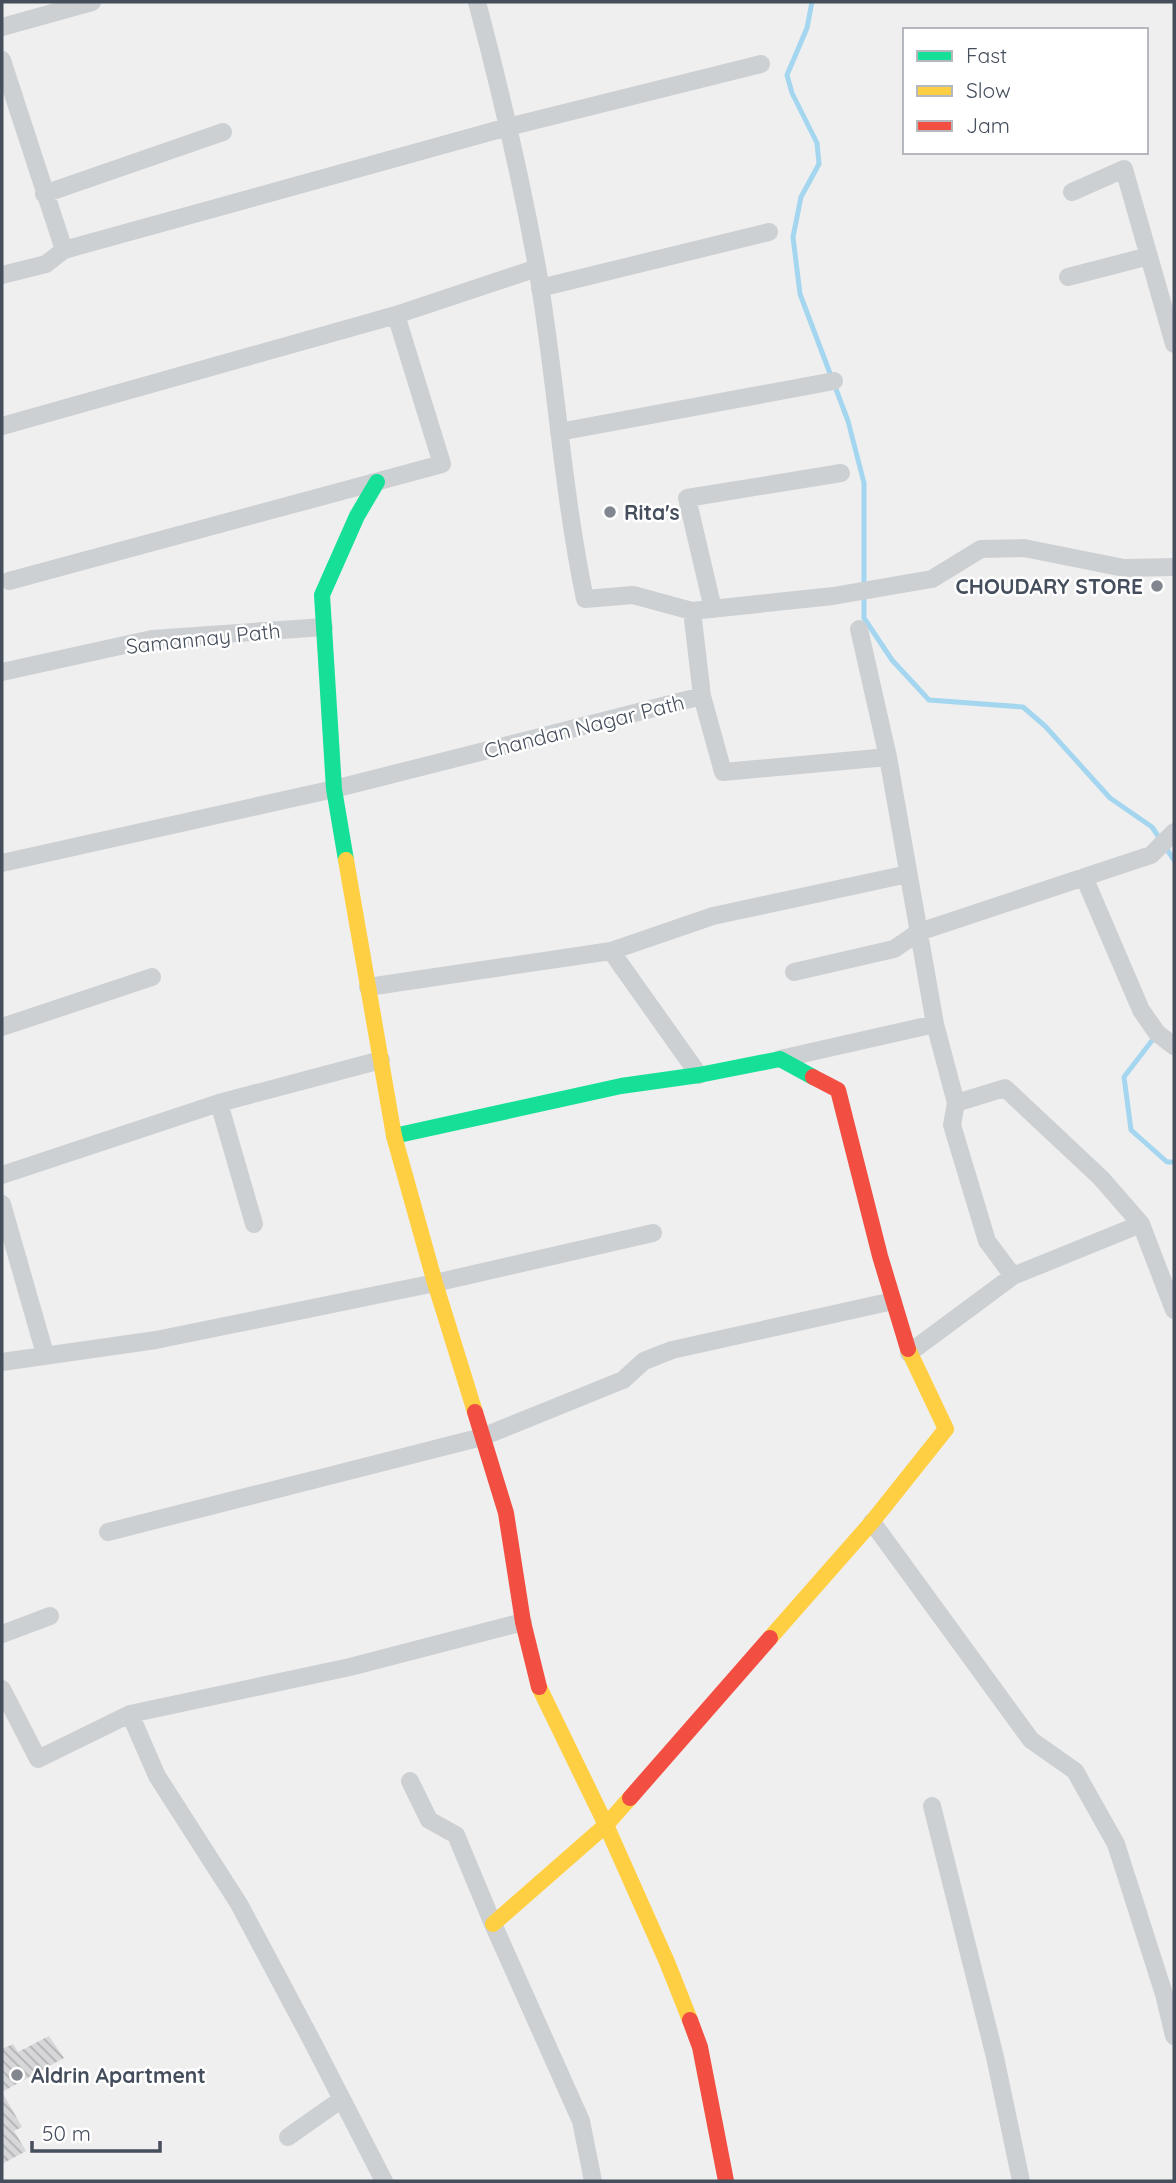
<svg xmlns="http://www.w3.org/2000/svg" width="1176" height="2183" viewBox="0 0 1176 2183" font-family="Quicksand,sans-serif">
  <style>
    .lines { fill: none; stroke-linecap: round; stroke-linejoin: round }
    .stream { stroke: #a4d6f0; stroke-width: 5 }
    .building { fill: url(#building-back-hatch) }
    .street { stroke: #cdd0d3; stroke-width: 18 }
    .fast { stroke: #16e098; stroke-width: 16 }
    .slow { stroke: #ffcf43; stroke-width: 16 }
    .jam { stroke: #f24e42; stroke-width: 16 }
    .poi-dot { fill: #81868f; stroke: #fff; stroke-width: 2.5 }
    .labels { text-anchor: middle; dominant-baseline: central; stroke-width: 5; stroke-linejoin: round; paint-order: stroke }
    .poi-label { font-size: 21px; font-weight: bold; fill: #454e5c; stroke: #fff; text-anchor: start }
    .street-label { font-size: 21px; fill: #454e5c; stroke: #fff }
  </style>
  <defs>
    <pattern id="building-back-hatch" width="6" height="6" patternUnits="userSpaceOnUse" patternTransform="scale(1.75)"><rect width="6" height="6" fill="#d7d7d9"/><path d="M-1 5l2 2M0 0l6 6M5-1l2 2" fill="none" stroke="#b0b1b3"/></pattern>
  </defs>
  <rect width="100%" height="100%" fill="#f0efef"/>
  <g class="lines">
    <path class="stream" d="M812,2L807,28L787,75L792,93L817,143L819,164L801,197L793,237L800,294L848,421L864,483V618L892,660L929,700L1023,707L1045,726L1110,798L1152,827L1174,860
      M1157,1037L1154,1038L1124,1077L1131,1130L1167,1162H1174"/>
  </g>
  <path class="building" d="M49,2036L64,2058L2,2092L22,2127L14,2131L26,2151L2,2164V2049L13,2044L18,2052Z"/>
  <g class="lines">
    <path class="street" d="M477,2C500,89 521,178 537,267C556,377 562,489 585,599L633,595L692,611L833,596L932,579L981,549L1024,548L1124,568L1174,567
      M2,27L92,2
      M2,60L64,250
      M1072,192L1124,169L1174,344
      M44,194L223,132
      M2,275L46,264L64,250L508,127L761,64
      M1068,277L1149,256
      M540,288L769,232
      M2,426L396,315
      M559,432L834,381
      M9,581L442,464L396,315L537,268
      M713,609L687,498L841,473
      M692,611L702,696
      M859,629L888,757
      M2,672L152,639L324,627
      M2,863L334,789L702,696L723,772L888,757L935,1024
      M1084,877L1141,1010L1157,1033L1174,1046
      M611,951L699,1075
      M794,972L894,949L919,932L1151,855L1174,832
      M368,987L611,951L713,916L908,874
      M2,1027L152,977
      M780,1059L935,1024L956,1103L1005,1088L1101,1178L1141,1224L1174,1310
      M219,1103L254,1224
      M956,1103L952,1125L987,1241L1013,1276
      M2,1175L219,1103L381,1060
      M2,1204L45,1354
      M909,1353L1013,1276L1141,1224
      M2,1362L156,1340L435,1283L653,1233
      M872,1522L1031,1740L1075,1771L1116,1844L1164,1994L1174,2036
      M108,1532L482,1437L623,1380L644,1361L672,1350L893,1301
      M2,1634L50,1616
      M2,1689L38,1759L130,1714L350,1667L523,1622
      M130,1714L157,1776L239,1904L312,2041L384,2181
      M410,1781L429,1820L456,1835L493,1924L581,2121L593,2181
      M932,1806L995,2057L1021,2181
      M288,2137L342,2099"/>
    <path class="fast" d="M346,860L334,789L322,595L357,516L377,482
      M394,1136L621,1086L699,1075L780,1059L813,1077"/>
    <path class="slow" d="M346,860L394,1136L435,1283L475,1412
      M770,1638L872,1522L946,1429L908,1349
      M539,1687L606,1825L667,1962L690,2020
      M493,1924L606,1825L630,1798"/>
    <path class="jam" d="M813,1077L838,1090L880,1256L908,1349
      M475,1412L506,1513L523,1622L539,1687
      M630,1798L770,1638
      M690,2020L700,2047L726,2181"/>
  </g>
  <g class="poi-dot">
    <circle cx="610" cy="512" r="7"/>
    <circle cx="1157" cy="586" r="7"/>
    <circle cx="17" cy="2075" r="7"/>
  </g>
  <g class="labels">
    <g class="poi-label">
      <text x="624" y="512">Rita's</text>
      <text x="1143" y="586" text-anchor="end">CHOUDARY STORE</text>
      <text x="31" y="2075">Aldrin Apartment</text>
    </g>
    <g class="street-label">
      <text transform="translate(203 638) rotate(-6)">Samannay Path</text>
      <text transform="translate(584 726) rotate(-14)">Chandan Nagar Path</text>
    </g>
  </g>
  <rect width="1176" height="2183" fill="none" stroke="#454e5c" stroke-width="7"/>
  <rect x="903" y="28" width="245" height="126" fill="#ffffff" stroke="#b5b8be" stroke-width="2"/>
  <rect x="917" y="51" width="35" height="10" fill="#16e098" stroke="#b5b8be" stroke-width="2"/>
  <text x="966" y="63" font-size="21" fill="#454e5c">Fast</text>
  <rect x="917" y="86" width="35" height="10" fill="#ffcf43" stroke="#b5b8be" stroke-width="2"/>
  <text x="966" y="98" font-size="21" fill="#454e5c">Slow</text>
  <rect x="917" y="121" width="35" height="10" fill="#f24e42" stroke="#b5b8be" stroke-width="2"/>
  <text x="966" y="133" font-size="21" fill="#454e5c">Jam</text>
  <path d="M32 2141v10h128v-10" fill="none" stroke="#454e5c" stroke-width="3.5"/>
  <text x="42" y="2141" font-size="21" fill="#454e5c" stroke="#ffffff" stroke-width="5" paint-order="stroke">50 m</text>
</svg>
